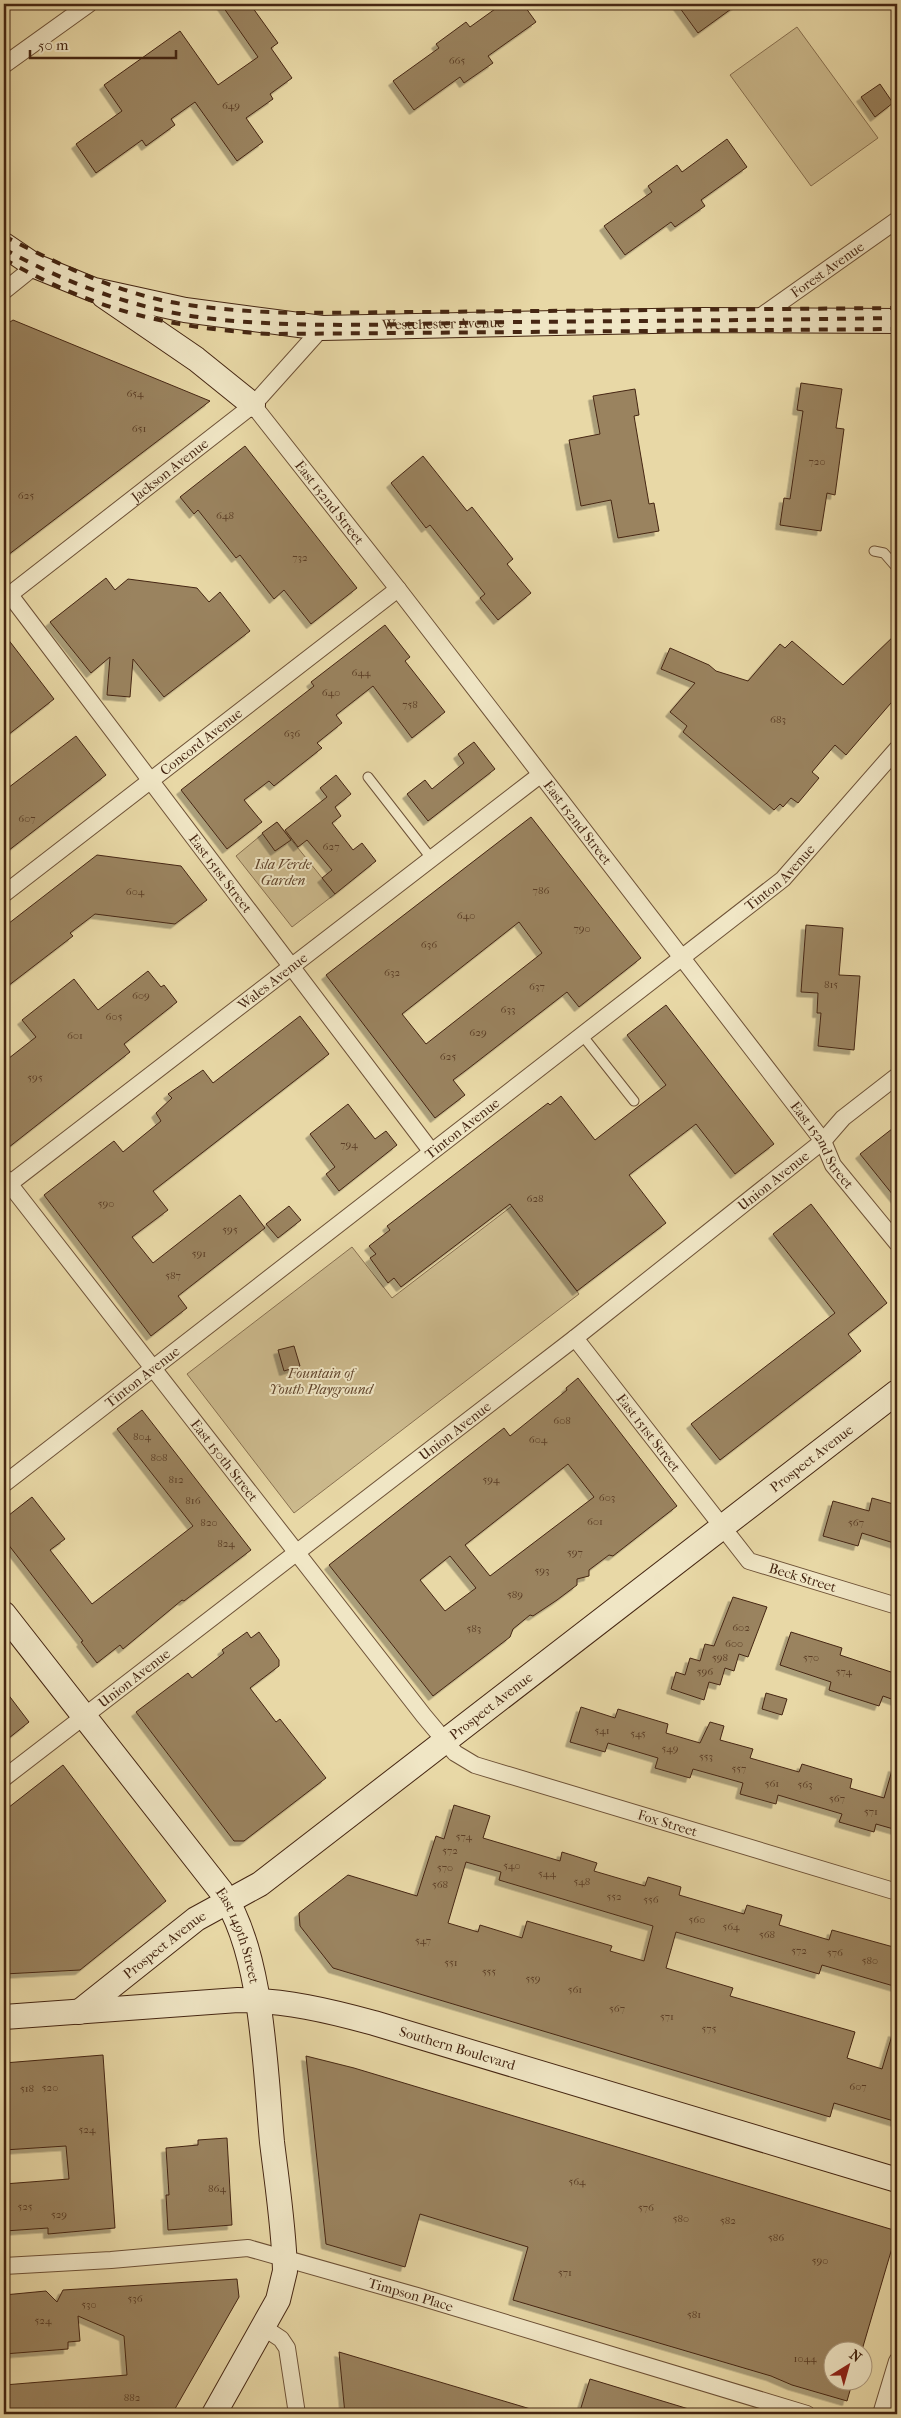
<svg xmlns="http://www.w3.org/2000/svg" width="901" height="2418" viewBox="0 0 901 2418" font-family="'IM FELL French Canon',serif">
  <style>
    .green { fill: #ccba8d; stroke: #887050 }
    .building { fill: #9a835f; stroke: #452612; fill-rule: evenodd; filter: url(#shadow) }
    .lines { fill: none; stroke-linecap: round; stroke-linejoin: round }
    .lane-casing { stroke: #6e5237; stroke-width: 11 }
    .street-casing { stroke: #6e5237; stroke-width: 18 }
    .secondary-casing { stroke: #452612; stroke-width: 26 }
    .lane { stroke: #f0e6c5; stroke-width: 9 }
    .street { stroke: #f0e6c5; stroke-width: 16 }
    .secondary { stroke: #f0e6c5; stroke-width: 24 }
    .rail { stroke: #452612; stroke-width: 4; stroke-dasharray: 9 9; stroke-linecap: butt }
    .labels { text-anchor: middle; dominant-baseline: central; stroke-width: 4; stroke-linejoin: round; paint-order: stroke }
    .number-label { font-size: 11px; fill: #5a3d25 }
    .street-label { font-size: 14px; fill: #452612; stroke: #f0e6c5 }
    .park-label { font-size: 14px; font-style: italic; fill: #60442b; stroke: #f0e6c5 }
  </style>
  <defs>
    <filter id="shadow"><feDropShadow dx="-4.5" dy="4.5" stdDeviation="0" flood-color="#0004"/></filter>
  </defs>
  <rect width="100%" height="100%" fill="#e8d8a6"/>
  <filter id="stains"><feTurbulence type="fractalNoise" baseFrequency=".004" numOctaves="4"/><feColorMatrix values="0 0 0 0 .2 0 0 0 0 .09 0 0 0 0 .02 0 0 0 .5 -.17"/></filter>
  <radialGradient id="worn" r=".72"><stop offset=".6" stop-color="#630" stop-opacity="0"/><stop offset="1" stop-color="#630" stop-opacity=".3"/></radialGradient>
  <path class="green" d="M797,27L878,138L811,186L730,75Z
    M277,822L335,894L292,927L236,856Z
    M512,1206L579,1294L294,1513L187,1374L352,1247L392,1298Z"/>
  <path class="building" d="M221,4H250L278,43L271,48L292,78L270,94L273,99L246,118L263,142L237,161L195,102L171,119L175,125L146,146L142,140L96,173L76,144L122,111L104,85L180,31L218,85L258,57Z
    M502,4H523L536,22L488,56L493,63L464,83L460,77L414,110L393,81L439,48L436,44L466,22L470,27Z
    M677,4H738L698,33Z
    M880,84L893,103L875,117L861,97Z
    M727,139L747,167L701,200L705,206L675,227L671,222L625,255L604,226L652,192L648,186L677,165L682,172Z
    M13,320L210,401L4,558V326Z
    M801,383L842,389L836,428L844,429L835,495L827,493L821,531L780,525L784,498L790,499L803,411L797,410Z
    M635,389L639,415L634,416L649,504L654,503L659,531L618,538L611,500L581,506L569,440L600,434L593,396Z
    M245,446L357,588L311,624L284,590L274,599L240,555L236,558L198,510L194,514L180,497Z
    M423,456L467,511L472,507L513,559L507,564L531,593L498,620L480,598L485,594L430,525L426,528L391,483Z
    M106,578L115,590L128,579L197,588L209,602L220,592L250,631L164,697L133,659L130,697L107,695L110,657L91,673L50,622Z
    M385,625L410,657L405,661L445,712L412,738L373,686L336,715L342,723L317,743L322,748L274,786L269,781L244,800L262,822L227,849L181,790L314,686L311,682Z
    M897,633V696L846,755L835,745L812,772L819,778L798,803L791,798L783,807L780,804L774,810L683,732L687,726L670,712L695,683L661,669L670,648L709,665L716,671L748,681L780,644L785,648L792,641L843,685Z
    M4,634L54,699L4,738Z
    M76,736L106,775L4,854V791Z
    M474,742L495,769L428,821L407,794L425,780L432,789L464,763L458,754Z
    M336,775L351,794L335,807L341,816L332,823L353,850L362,843L376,861L335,894L322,878L332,870L307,840L298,847L285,830L327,797L320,788Z
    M531,817L641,958L579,1007L567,992L469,1068L453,1080L465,1095L435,1118L326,975ZM519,922L542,953L426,1044L402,1014Z
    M277,822L291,840L275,851L262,833Z
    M97,855L181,866L207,900L175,924L95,914L70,933L73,936L4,989V927Z
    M806,925L843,928L839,975L860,976L854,1050L818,1046L821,1013H817L818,993L801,992Z
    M148,971L161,987L164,985L177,1002L124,1044L130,1052L4,1151V1062L36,1037L22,1020L74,979L98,1010Z
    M666,1005L774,1144L735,1174L696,1124L629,1175L666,1223L577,1291L510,1204L401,1287L394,1278L388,1283L370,1258L376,1254L369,1246L390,1230L387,1226L548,1103L550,1105L561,1096L595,1140L666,1085L627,1035Z
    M300,1016L329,1054L153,1191L168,1210L132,1237L153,1263L240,1195L265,1228L178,1296L187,1308L151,1336L44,1195L114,1141L123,1152L161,1121L156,1113L172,1098L168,1094L203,1070L213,1083Z
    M348,1104L375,1139L386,1131L397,1145L339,1191L326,1174L335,1167L310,1134Z
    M897,1125V1200L860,1154Z
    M811,1204L887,1303L848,1334L861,1351L720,1460L691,1424L835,1313L773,1234Z
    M289,1206L301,1220L278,1238L266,1224Z
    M294,1346L300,1366L284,1371L278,1350Z
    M578,1378L677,1506L613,1556L609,1555L589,1570V1576L577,1579V1585L557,1600L533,1616L530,1615L513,1629L510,1637L433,1696L329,1565L504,1428L510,1436L567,1390L566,1388ZM568,1464L594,1497L490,1576L465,1545ZM450,1556L476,1588L445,1611L420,1580Z
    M142,1410L251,1550L184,1601L182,1600L123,1649L120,1645L97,1663L81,1642L83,1641L4,1539V1519L32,1497L65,1539L50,1550L92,1604L193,1526L117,1429Z
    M872,1498L897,1505V1544L862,1533L858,1546L823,1536L833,1501L869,1511Z
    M733,1597L767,1607L748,1657L739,1654L734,1671L725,1668L720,1685L709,1682L704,1700L671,1689L676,1672L685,1675L690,1658L700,1661L705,1644L714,1646Z
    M247,1632L251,1638L259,1632L279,1660V1666L250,1688L276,1722L280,1719L326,1778L244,1841H234L136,1712L188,1673L192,1678L224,1653L222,1650Z
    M791,1632L842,1648L840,1655L897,1674V1701L883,1696L879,1706L829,1690L831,1682L780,1665Z
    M4,1689L29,1722L4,1742Z
    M766,1693L787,1699L782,1715L762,1709Z
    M581,1707L615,1718L618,1709L668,1724L666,1733L700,1743L710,1722L724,1726L720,1740L753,1749L750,1758L799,1772L802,1764L835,1774L852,1779L850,1788L884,1798L893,1767L897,1768V1830L876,1824L874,1832L839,1822L842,1814L808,1804L778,1795L776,1804L740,1794L743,1783L693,1769L690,1778L655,1768L658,1758L608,1743L605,1752L570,1742Z
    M63,1765L166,1901L80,1970L4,1974V1811Z
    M454,1805L490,1816L483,1838L560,1861L562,1852L597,1863L594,1871L645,1886L648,1877L681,1887L679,1895L744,1914L747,1905L782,1915L779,1925L829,1940L832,1930L897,1948V1987L822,1965L819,1974L676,1932L666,1968L733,1988L730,1996L855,2032L847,2058L882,2069L893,2032L897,2033V2122L834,2103L830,2117L333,1968L300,1926L299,1913L348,1875L417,1896L436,1836L444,1839ZM466,1862L501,1872L499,1880L653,1926L644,1961L610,1951L612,1946L527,1921L522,1938L480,1925L478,1932L448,1923Z
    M103,2055L115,2228L48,2234V2228L5,2231L4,2184L69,2179L66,2146L4,2150V2063Z
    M306,2056L354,2068L897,2231L862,2350H834V2380H853L847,2401L792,2385L771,2376L513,2300L528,2247L420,2214L405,2267L326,2244Z
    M227,2138L232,2225L168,2230L166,2195H169L166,2148L198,2145V2140Z
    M237,2279L239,2297L172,2414H4V2385L127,2375L124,2336L78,2316L80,2341L68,2342V2349L4,2354V2295L46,2291L57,2302L63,2290Z
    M339,2352L534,2410V2414H345Z
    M590,2379L692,2410V2414H579Z"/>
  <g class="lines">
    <g class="lane-casing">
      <path id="lane" d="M874,551L884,553L897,568
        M368,777L431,858
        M582,1035L634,1101"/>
    </g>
    <g class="street-casing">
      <g id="street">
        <path d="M4,65L89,4"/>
        <path d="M4,291L35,266"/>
        <path id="s1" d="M757,319L897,220"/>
        <path id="s2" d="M253,405L398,589L823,1141L833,1165L897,1243"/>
        <path id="s3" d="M10,595L431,1151"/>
        <path id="s4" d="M4,599L253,405L322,328"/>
        <path id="s5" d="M4,894L398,589"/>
        <path id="s6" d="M4,1177L424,1716L455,1753L475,1765L897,1892"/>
        <path id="s7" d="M4,1188L540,775"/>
        <path id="s8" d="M575,1338L749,1561L897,1606"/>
        <path id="s9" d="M4,1484L783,879L897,749"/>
        <path id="s10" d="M4,1778L575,1338L823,1141L843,1118L897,1076"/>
        <path id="s11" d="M4,2266L111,2260L248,2248L417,2296L807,2414"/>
        <path d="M263,2327L281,2339L287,2348L297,2414"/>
        <path d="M881,2414L897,2361"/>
      </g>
    </g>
    <g class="secondary-casing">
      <g id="secondary">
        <path d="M4,245L35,266L94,290L185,310L322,328L700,320L897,321"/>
        <path d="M104,296L196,359L253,405"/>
        <path id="s12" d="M4,1614L221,1891C263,1952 265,2068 272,2142C277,2184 284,2228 285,2271L278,2300L214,2414"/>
        <path id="s13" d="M79,2012L196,1919L260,1884L897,1392"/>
        <path id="s14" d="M4,2017L238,2000C284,2000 330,2011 374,2023L897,2180"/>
      </g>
    </g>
    <use href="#lane" class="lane"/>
    <use href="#street" class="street"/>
    <use href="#secondary" class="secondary"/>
    <g class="rail">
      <path d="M4,236C60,265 119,294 182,304C221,310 259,312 297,313L897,308"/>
      <path id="s15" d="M4,249C71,286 146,313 223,320C319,329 418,323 515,322C642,321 770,320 897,318"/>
      <path d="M4,259C94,310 167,328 270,334L897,329"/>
    </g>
  </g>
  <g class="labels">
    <g class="number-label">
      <text x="457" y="60">665</text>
      <text x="231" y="105">649</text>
      <text x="135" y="393">654</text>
      <text x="139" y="428">651</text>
      <text x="817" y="461">720</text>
      <text x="26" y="495">625</text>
      <text x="225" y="515">648</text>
      <text x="300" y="557">732</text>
      <text x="361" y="672">644</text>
      <text x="331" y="692">640</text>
      <text x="410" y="704">758</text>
      <text x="778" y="719">683</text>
      <text x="292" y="733">636</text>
      <text x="27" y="818">607</text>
      <text x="331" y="846">627</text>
      <text x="541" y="890">786</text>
      <text x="135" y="891">604</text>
      <text x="466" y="915">640</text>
      <text x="582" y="928">790</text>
      <text x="429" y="944">636</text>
      <text x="392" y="972">632</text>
      <text x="831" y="984">815</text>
      <text x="537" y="986">637</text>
      <text x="141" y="995">609</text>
      <text x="508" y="1009">633</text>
      <text x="114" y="1016">605</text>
      <text x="478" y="1032">629</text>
      <text x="75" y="1035">601</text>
      <text x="448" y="1056">625</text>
      <text x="35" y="1077">595</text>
      <text x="349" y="1144">794</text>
      <text x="535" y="1198">628</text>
      <text x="106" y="1203">590</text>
      <text x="230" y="1229">595</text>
      <text x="199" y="1253">591</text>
      <text x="173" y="1275">587</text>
      <text x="562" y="1420">608</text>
      <text x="142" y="1436">804</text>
      <text x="538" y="1439">604</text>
      <text x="159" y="1457">808</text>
      <text x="176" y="1479">812</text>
      <text x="491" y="1479">594</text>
      <text x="607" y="1497">603</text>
      <text x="193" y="1500">816</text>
      <text x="595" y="1521">601</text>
      <text x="209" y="1522">820</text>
      <text x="856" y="1522">567</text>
      <text x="226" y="1543">824</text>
      <text x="575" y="1552">597</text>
      <text x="542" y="1570">593</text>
      <text x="515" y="1594">589</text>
      <text x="741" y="1627">602</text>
      <text x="474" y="1628">583</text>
      <text x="734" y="1643">600</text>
      <text x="720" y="1657">598</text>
      <text x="811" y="1657">570</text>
      <text x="705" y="1671">596</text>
      <text x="844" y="1671">574</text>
      <text x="602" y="1730">541</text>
      <text x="638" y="1733">545</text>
      <text x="670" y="1748">549</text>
      <text x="706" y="1756">553</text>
      <text x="739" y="1768">557</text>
      <text x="772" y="1783">561</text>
      <text x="805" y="1784">563</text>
      <text x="837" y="1798">567</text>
      <text x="871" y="1811">571</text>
      <text x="464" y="1836">574</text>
      <text x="450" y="1850">572</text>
      <text x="512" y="1865">540</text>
      <text x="445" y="1867">570</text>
      <text x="547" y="1873">544</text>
      <text x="582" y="1881">548</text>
      <text x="440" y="1884">568</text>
      <text x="614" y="1896">552</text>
      <text x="651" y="1899">556</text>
      <text x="697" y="1919">560</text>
      <text x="731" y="1926">564</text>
      <text x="767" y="1934">568</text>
      <text x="423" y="1940">547</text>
      <text x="799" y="1950">572</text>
      <text x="835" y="1952">576</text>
      <text x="870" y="1960">580</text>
      <text x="451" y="1962">551</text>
      <text x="489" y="1971">555</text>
      <text x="533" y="1978">559</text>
      <text x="575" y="1989">561</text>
      <text x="617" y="2008">567</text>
      <text x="667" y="2016">571</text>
      <text x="709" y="2028">575</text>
      <text x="858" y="2086">607</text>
      <text x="50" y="2087">520</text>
      <text x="27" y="2088">518</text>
      <text x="87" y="2129">524</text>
      <text x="577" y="2181">564</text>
      <text x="217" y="2188">864</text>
      <text x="25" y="2206">525</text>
      <text x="646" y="2207">576</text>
      <text x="59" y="2214">529</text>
      <text x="681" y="2218">580</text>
      <text x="728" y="2220">582</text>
      <text x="776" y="2237">586</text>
      <text x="820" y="2260">590</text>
      <text x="565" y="2272">571</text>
      <text x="135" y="2298">536</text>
      <text x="89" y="2304">530</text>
      <text x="694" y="2314">581</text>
      <text x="43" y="2320">524</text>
      <text x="805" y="2358">1044</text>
      <text x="132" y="2397">882</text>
    </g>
    <g class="street-label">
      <text stroke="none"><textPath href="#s1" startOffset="86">Forest Avenue</textPath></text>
      <text stroke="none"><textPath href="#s15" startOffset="452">Westchester Avenue</textPath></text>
      <text stroke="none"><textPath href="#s4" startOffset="210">Jackson Avenue</textPath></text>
      <text stroke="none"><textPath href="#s2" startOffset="124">East 152nd Street</textPath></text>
      <text stroke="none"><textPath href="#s5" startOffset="249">Concord Avenue</textPath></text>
      <text stroke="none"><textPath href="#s2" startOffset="529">East 152nd Street</textPath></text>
      <text stroke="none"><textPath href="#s3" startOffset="349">East 151st Street</textPath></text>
      <text stroke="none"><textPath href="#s9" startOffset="985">Tinton Avenue</textPath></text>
      <text stroke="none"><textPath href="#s7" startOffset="339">Wales Avenue</textPath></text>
      <text stroke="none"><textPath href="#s9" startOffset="580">Tinton Avenue</textPath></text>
      <text stroke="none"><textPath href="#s2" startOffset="934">East 152nd Street</textPath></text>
      <text stroke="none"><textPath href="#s10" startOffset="974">Union Avenue</textPath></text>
      <text stroke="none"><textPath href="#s9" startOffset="175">Tinton Avenue</textPath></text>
      <text stroke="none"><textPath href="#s10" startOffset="569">Union Avenue</textPath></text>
      <text stroke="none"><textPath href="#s8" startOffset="120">East 151st Street</textPath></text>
      <text stroke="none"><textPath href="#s13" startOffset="919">Prospect Avenue</textPath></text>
      <text stroke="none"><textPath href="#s6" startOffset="359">East 150th Street</textPath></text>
      <text stroke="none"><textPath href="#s8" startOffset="339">Beck Street</textPath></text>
      <text stroke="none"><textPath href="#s10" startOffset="164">Union Avenue</textPath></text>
      <text stroke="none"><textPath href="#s13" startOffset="514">Prospect Avenue</textPath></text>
      <text stroke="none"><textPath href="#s6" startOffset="956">Fox Street</textPath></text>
      <text stroke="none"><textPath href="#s12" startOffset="400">East 149th Street</textPath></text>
      <text stroke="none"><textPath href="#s13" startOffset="109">Prospect Avenue</textPath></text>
      <text stroke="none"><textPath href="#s14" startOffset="460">Southern Boulevard</textPath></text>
      <text stroke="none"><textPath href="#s11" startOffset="414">Timpson Place</textPath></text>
    </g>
    <g class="park-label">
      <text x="283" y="864">Isla Verde<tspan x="283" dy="16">Garden</tspan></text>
      <text x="321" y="1373">Fountain of<tspan x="321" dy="16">Youth Playground</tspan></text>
    </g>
  </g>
  <rect width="901" height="2418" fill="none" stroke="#e8d8a6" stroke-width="20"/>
  <rect x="5" y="5" width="891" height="2408" fill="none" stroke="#452612" stroke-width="2.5"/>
  <rect x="10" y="10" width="881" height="2398" fill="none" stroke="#452612"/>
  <g transform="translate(848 2366) rotate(37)"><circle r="24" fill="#f0e6c5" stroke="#ac997d"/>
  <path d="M0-4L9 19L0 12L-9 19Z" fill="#8f2418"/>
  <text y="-8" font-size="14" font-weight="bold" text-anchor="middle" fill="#452612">N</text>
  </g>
  <path d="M30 50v8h146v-8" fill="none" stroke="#452612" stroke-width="2.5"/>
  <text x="38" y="50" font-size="15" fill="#452612" stroke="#f0e6c5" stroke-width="4" paint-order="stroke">50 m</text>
  <rect width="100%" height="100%" filter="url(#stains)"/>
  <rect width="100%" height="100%" fill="url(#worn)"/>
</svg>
